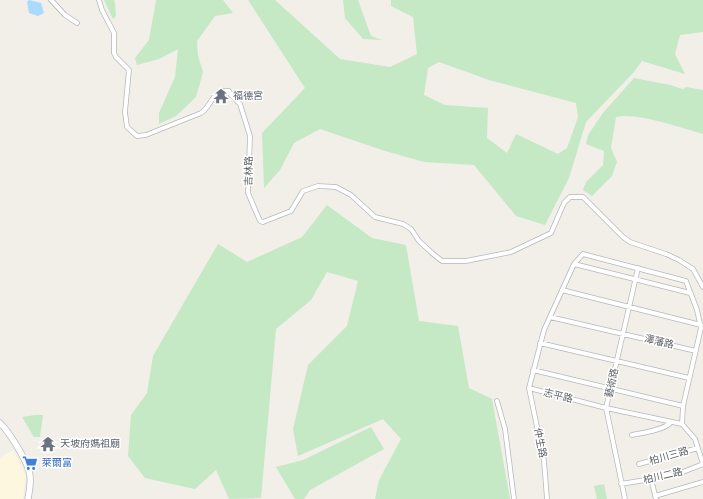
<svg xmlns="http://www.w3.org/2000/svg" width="703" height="499" viewBox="0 0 703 499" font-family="Signika,'Noto Sans TC',sans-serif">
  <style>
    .commercial { fill: #fef7e0 }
    .green { fill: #c5e8c5; fill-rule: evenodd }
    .water { fill: #aadaff }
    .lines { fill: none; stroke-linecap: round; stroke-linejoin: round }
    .street-casing { stroke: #b5b8bc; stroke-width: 5.5 }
    .secondary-casing { stroke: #b6babf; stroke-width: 7 }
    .street { stroke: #fff; stroke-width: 4 }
    .secondary { stroke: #fff; stroke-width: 5.5 }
    .labels { text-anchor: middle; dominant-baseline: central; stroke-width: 3; stroke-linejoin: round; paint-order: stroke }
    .worship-label { font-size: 10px; fill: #5b616d; stroke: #fff; text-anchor: start }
    .street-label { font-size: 10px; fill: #5f6368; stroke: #fff }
    .shop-label { font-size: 10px; fill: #366cbe; stroke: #fff; text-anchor: start }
  </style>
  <rect width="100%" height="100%" fill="#f1efe8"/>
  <path class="commercial" d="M13,450L26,476L23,499H0V458Z"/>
  <path class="green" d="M104,0H114L115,3L116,16L113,19Z
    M156,0H223L233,13L215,16L197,41L198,56L203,72L196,97L176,116L159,124V113L175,77L178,49L159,59L137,65L135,58L149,40Z
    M248,0H275L340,59L390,67L417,54L413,17L391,6V0H703V32L680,35L675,54L685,74L642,61L633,73L586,122L569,178L545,225L516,216L474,165L424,162L382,150L320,129L294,143L280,170L264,188L262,133L305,88ZM439,62L489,80L576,103L578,117L572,134L567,148L558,154L516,134L507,153L487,138L488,108L445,105L424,95L428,68Z
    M343,0H358L371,36L382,40L363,39L345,18Z
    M634,78L670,85L683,89L686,87L703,90V134C682,128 635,112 616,117L611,148L617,162L612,176L592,196L583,190L586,182L603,165L604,151L586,144L588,135L603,113Z
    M327,205L372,238L406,245L419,321L458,326L469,388L492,399L510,499H375L379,480L401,439L383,419L298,456L293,429L308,365L347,326L358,281L327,272L311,300L276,329L261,498L229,499L216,470L195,489L145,478L128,456L131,415L147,393L153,356L218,244L247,262L302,237Z
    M35,415H43L40,437H34L22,417Z
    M371,427L384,449L310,490L304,499H295L276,467L303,460Z
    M604,484L607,499H597L594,486Z"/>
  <path class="water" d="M29,0L41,3L44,13L38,16L29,13L27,2Z"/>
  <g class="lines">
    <g class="street-casing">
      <path id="street" d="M51,0L65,15L77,23
        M99,0L102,10L114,33V53L116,57L129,70L125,112L127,127L137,136L146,135L201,113C213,105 212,88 229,91L231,95L240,104L250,136L248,193L260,221L263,222L291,211L303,191L318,186L336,187L351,195L375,217L403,224L411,229L419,241L432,253L442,261H466L511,252L551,233L564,203L570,197H583L623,237L630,242L666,254L679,260L693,269L703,287
        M583,254L686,281L697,310L701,328L683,406L682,424L606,408L529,388L544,330L574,264Z
        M574,264L690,293
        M562,290L701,325
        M550,317L696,351
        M540,343L689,378
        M533,370L683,406
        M529,388L544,461L547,499
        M497,401L505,429L514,499
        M682,424L695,439L703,464
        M632,435C642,433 665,430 671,422
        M639,464L698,448
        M651,479L656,499
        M621,484L651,479L683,472L703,464
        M655,496L703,482
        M625,499L606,408L638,268"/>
    </g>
    <g class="secondary-casing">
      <path id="secondary" d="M0,423C9,432 30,464 30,477C31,484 29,492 28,499"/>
    </g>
    <use href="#street" class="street"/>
    <use href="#secondary" class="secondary"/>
  </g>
  <defs>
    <g id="temple-bare" transform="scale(1.2)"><path d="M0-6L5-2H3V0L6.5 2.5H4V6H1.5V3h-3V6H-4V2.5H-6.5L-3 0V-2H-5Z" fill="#6b7280" stroke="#fff" stroke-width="2.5" paint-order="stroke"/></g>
    <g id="supermarket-bare" transform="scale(1.2)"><path d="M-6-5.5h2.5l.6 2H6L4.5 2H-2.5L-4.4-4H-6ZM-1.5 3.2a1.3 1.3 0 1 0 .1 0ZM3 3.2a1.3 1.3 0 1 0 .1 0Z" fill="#3f7fe0" stroke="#fff" stroke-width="2.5" paint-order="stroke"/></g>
  </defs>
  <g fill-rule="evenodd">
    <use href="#temple-bare" x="221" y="96"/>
    <use href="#temple-bare" x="48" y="444"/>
    <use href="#supermarket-bare" x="30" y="463"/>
  </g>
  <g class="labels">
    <g class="worship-label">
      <text x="233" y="96">福德宮</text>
      <text x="60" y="444">天坡府媽祖廟</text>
    </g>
    <g class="street-label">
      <text transform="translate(249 171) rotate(-89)">吉林路</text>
      <text transform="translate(659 342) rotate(13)">澤藩路</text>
      <text transform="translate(612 383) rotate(-78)">藝術路</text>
      <text transform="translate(558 396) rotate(14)">志平路</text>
      <text transform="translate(540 443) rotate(79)">仲生路</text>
      <text transform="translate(669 456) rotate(-16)">柏川三路</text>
      <text transform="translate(663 476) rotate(-13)">柏川二路</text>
    </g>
    <g class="shop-label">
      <text x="42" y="463">萊爾富</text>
    </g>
  </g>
</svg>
